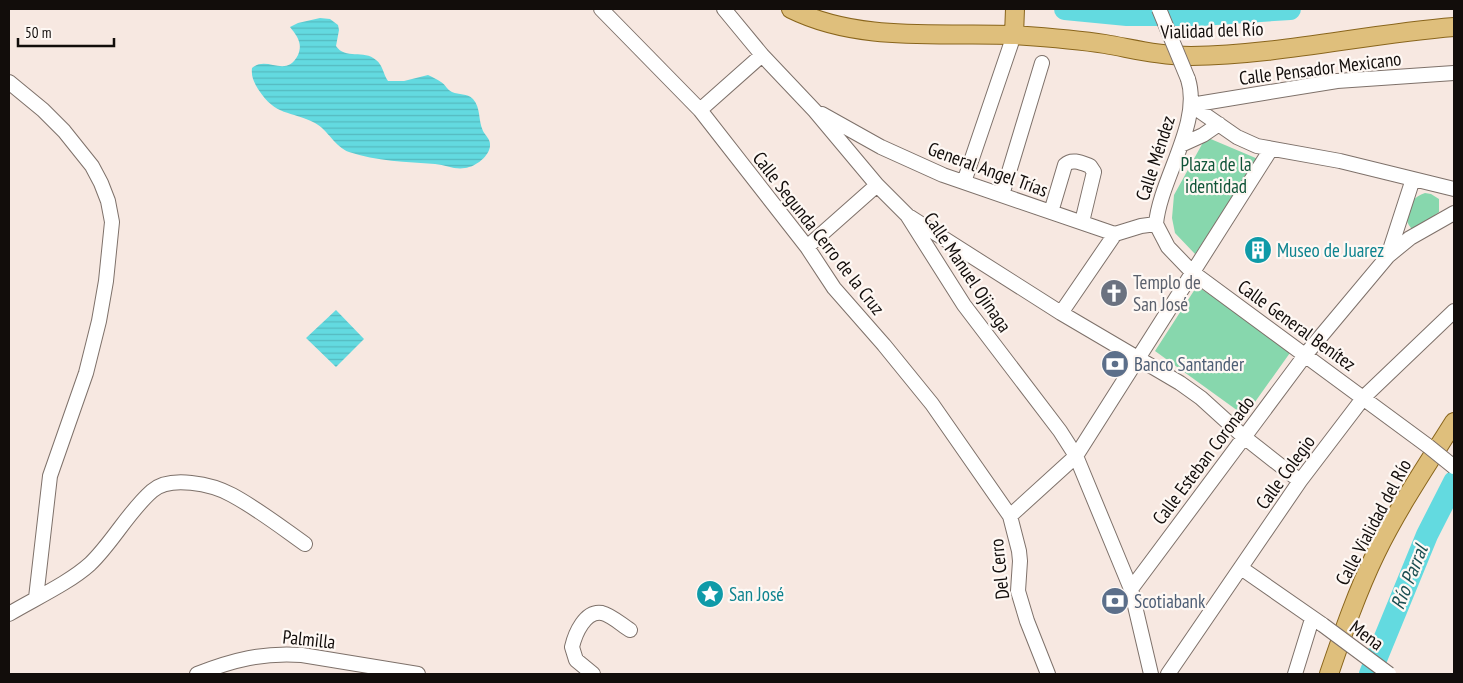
<svg xmlns="http://www.w3.org/2000/svg" width="1463" height="683" viewBox="0 0 1463 683" font-family="'PT Sans Narrow',sans-serif">
  <style>
    .green { fill: #87d7ad }
    .water { fill: url(#water-rules) }
    .lines { fill: none; stroke-linecap: round; stroke-linejoin: round }
    .river { stroke: #63dae0; stroke-width: 22 }
    .minor-casing { stroke: #7e716a; stroke-width: 16 }
    .major-casing { stroke: #89651c; stroke-width: 20 }
    .minor { stroke: #fff; stroke-width: 14 }
    .major { stroke: #dfbf7c; stroke-width: 18 }
    .minor-bridge-casing { stroke: #7e716a; stroke-width: 16; stroke-linecap: butt }
    .minor-bridge { stroke: #fff; stroke-width: 14 }
    .labels { text-anchor: middle; dominant-baseline: central; stroke-width: 4.5; stroke-linejoin: round; paint-order: stroke }
    .street-label { font-size: 19px; fill: #120d0b; stroke: #fef8f4 }
    .park-label { font-size: 19px; fill: #105438; stroke: #fef8f4 }
    .culture-label { font-size: 19px; fill: #0d838f; stroke: #fef8f4; text-anchor: start }
    .worship-label { font-size: 19px; fill: #5b616d; stroke: #fef8f4; text-anchor: start }
    .service-label { font-size: 19px; fill: #4e5e75; stroke: #fef8f4; text-anchor: start }
    .water-label { font-size: 20px; font-style: italic; fill: #1a4e51; stroke: #fef8f4 }
  </style>
  <defs>
    <pattern id="water-rules" width="6" height="5" patternUnits="userSpaceOnUse" patternTransform="scale(1.25)"><rect width="6" height="5" fill="#63dae0"/><path d="M0 2.5h6" fill="none" stroke="#55babf"/></pattern>
  </defs>
  <rect width="100%" height="100%" fill="#f7e8e1"/>
  <path class="green" d="M1206,137L1258,159L1195,254L1175,233L1172,218L1174,195Z
    M1425,193L1431,194L1439,199V212L1417,228H1411C1400,216 1410,197 1425,193Z
    M1197,286L1292,350L1245,416L1155,351Z"/>
  <path class="water" d="M320,18L330,19L338,25L339,30L336,46C345,60 364,49 376,60C383,65 383,74 388,81H404L428,75C432,77 437,79 441,82C446,85 447,90 452,92C459,95 467,93 473,99C481,108 478,120 483,131C485,135 490,139 490,144C491,155 476,167 465,168C455,170 446,165 435,164C407,162 376,161 349,152C335,147 328,130 315,123C290,110 276,117 258,89C254,82 251,77 252,68C267,55 286,79 298,55C303,43 297,36 290,27L298,23Z
    M336,310L364,339L336,367L306,338Z"/>
  <g class="lines">
    <path class="river" d="M1065,9L1127,15H1201L1290,9
      M1370,674L1427,535L1454,482"/>
    <g class="minor-casing">
      <path id="minor" d="M601,9L700,110L807,247L834,288L884,345L932,404L1010,516L1019,551L1020,561L1018,591L1027,621L1048,674
        M724,9L762,55L815,111L877,185L907,215L964,305L1060,431L1076,456L1131,589L1151,674
        M9,82L43,110L64,131L92,166L101,183L108,201L112,222L106,281L99,321L86,373L50,476L36,598
        M1191,105L1237,137L1257,146L1340,161L1454,189
        M1191,105L1337,81L1454,73
        M700,110L762,55
        M822,114L881,147L943,175L1115,234L1141,226L1156,224
        M1181,145L1203,135L1219,124
        M964,182L1014,35
        M1002,195L1042,63
        M1051,212L1065,165C1072,158 1082,163 1090,166L1094,172L1082,222
        M910,217L1061,313L1180,383L1201,398L1244,437L1300,481
        M1156,224L1168,247L1192,272L1428,446
        M1156,224C1160,179 1202,123 1188,79
        M807,247L877,185
        M1388,256L1413,179
        M1061,313L1115,234
        M1010,516L1076,456L1271,149
        M1241,568L1323,625
        M1131,589L1306,354L1388,256L1410,238L1454,213
        M9,614C34,599 69,583 90,564C113,542 128,512 152,491C170,475 212,484 232,495C258,509 281,527 305,544
        M197,674C233,660 264,652 302,655L418,674
        M593,674L576,660L572,647C575,634 585,610 602,613C611,615 622,625 630,630
        M1168,674L1300,481L1364,397L1454,311
        M1295,674L1312,619"/>
    </g>
    <g class="major-casing">
      <path id="major" d="M791,9C860,43 940,32 1014,35C1044,37 1075,39 1105,44C1134,49 1161,56 1191,56C1279,55 1366,34 1454,27
        M1014,35L1015,9
        M1329,674C1343,633 1357,592 1376,553C1398,508 1427,465 1454,422"/>
    </g>
    <use href="#minor" class="minor"/>
    <use href="#major" class="major"/>
    <g class="minor-bridge-casing">
      <path id="minor-bridge" d="M1159,9L1188,79
        M1428,446L1454,467
        M1323,625L1389,674"/>
    </g>
    <use href="#minor-bridge" class="minor-bridge"/>
  </g>
  <defs>
    <g id="building-disc" transform="scale(1.4375)"><circle r="9.5" fill="#0f9aa8" stroke="#fef8f4"/><path d="M-4-6H4V6H1V3H-1V6H-4ZM-2.5-4.3h1.7v1.8h-1.7ZM.8-4.3h1.7v1.8H.8ZM-2.5-1h1.7V.8h-1.7ZM.8-1h1.7V.8H.8Z" fill="#fff"/></g>
    <g id="church-disc" transform="scale(1.4375)"><circle r="9.5" fill="#6b7280" stroke="#fef8f4"/><path d="M-1.2-6h2.4v3.5h3.3v2.4h-3.3V6h-2.4V-.1h-3.3v-2.4h3.3Z" fill="#fff"/></g>
    <g id="bank-disc" transform="scale(1.4375)"><circle r="9.5" fill="#5c6f8a" stroke="#fef8f4"/><path d="M-6-4H6V4H-6ZM0-2.3a2.3 2.3 0 1 0 0 4.6a2.3 2.3 0 1 0 0-4.6Z" fill="#fff"/></g>
    <g id="sight-disc" transform="scale(1.4375)"><circle r="9.5" fill="#0f9aa8" stroke="#fef8f4"/><path d="M0-6L1.8-2.2L6-1.7L2.9 1.2L3.7 5.4L0 3.3L-3.7 5.4L-2.9 1.2L-6-1.7L-1.8-2.2Z" fill="#fff"/></g>
  </defs>
  <g fill-rule="evenodd">
    <use href="#building-disc" x="1258" y="250"/>
    <use href="#church-disc" x="1114" y="293"/>
    <use href="#bank-disc" x="1115" y="364"/>
    <use href="#sight-disc" x="710" y="594"/>
    <use href="#bank-disc" x="1115" y="601"/>
  </g>
  <g class="labels">
    <g class="street-label">
      <text transform="translate(1212 30) rotate(-2)">Vialidad del Río</text>
      <text transform="translate(1320 68) rotate(-7)">Calle Pensador Mexicano</text>
      <text transform="translate(1155 158) rotate(-72)">Calle Méndez</text>
      <text transform="translate(988 169) rotate(20)">General Angel Trías</text>
      <text transform="translate(819 233) rotate(52)">Calle Segunda Cerro de la Cruz</text>
      <text transform="translate(968 272) rotate(56)">Calle Manuel Ojinaga</text>
      <text transform="translate(1297 325) rotate(36)">Calle General Benítez</text>
      <text transform="translate(1203 460) rotate(-53)">Calle Esteban Coronado</text>
      <text transform="translate(1285 472) rotate(-54)">Calle Colegio</text>
      <text transform="translate(1373 522) rotate(-62)">Calle Vialidad del Río</text>
      <text transform="translate(999 569) rotate(-96)">Del Cerro</text>
      <text transform="translate(1367 635) rotate(36)">Mena</text>
      <text transform="translate(309 639) rotate(6)">Palmilla</text>
    </g>
    <g class="park-label">
      <text x="1216" y="164">Plaza de la<tspan x="1216" dy="22">identidad</tspan></text>
    </g>
    <g class="culture-label">
      <text x="1277" y="250">Museo de Juarez</text>
      <text x="729" y="594">San José</text>
    </g>
    <g class="worship-label">
      <text x="1133" y="282">Templo de<tspan x="1133" dy="22">San José</tspan></text>
    </g>
    <g class="service-label">
      <text x="1134" y="364">Banco Santander</text>
      <text x="1134" y="601">Scotiabank</text>
    </g>
    <g class="water-label">
      <text transform="translate(1409 577) rotate(-68)">Río Parral</text>
    </g>
  </g>
  <rect width="1463" height="683" fill="none" stroke="#120d0b" stroke-width="20"/>
  <path d="M18 38v8h96v-8" fill="none" stroke="#120d0b" stroke-width="2.5"/>
  <text x="25" y="38" font-size="15" fill="#120d0b" stroke="#fef8f4" stroke-width="4" paint-order="stroke">50 m</text>
</svg>
